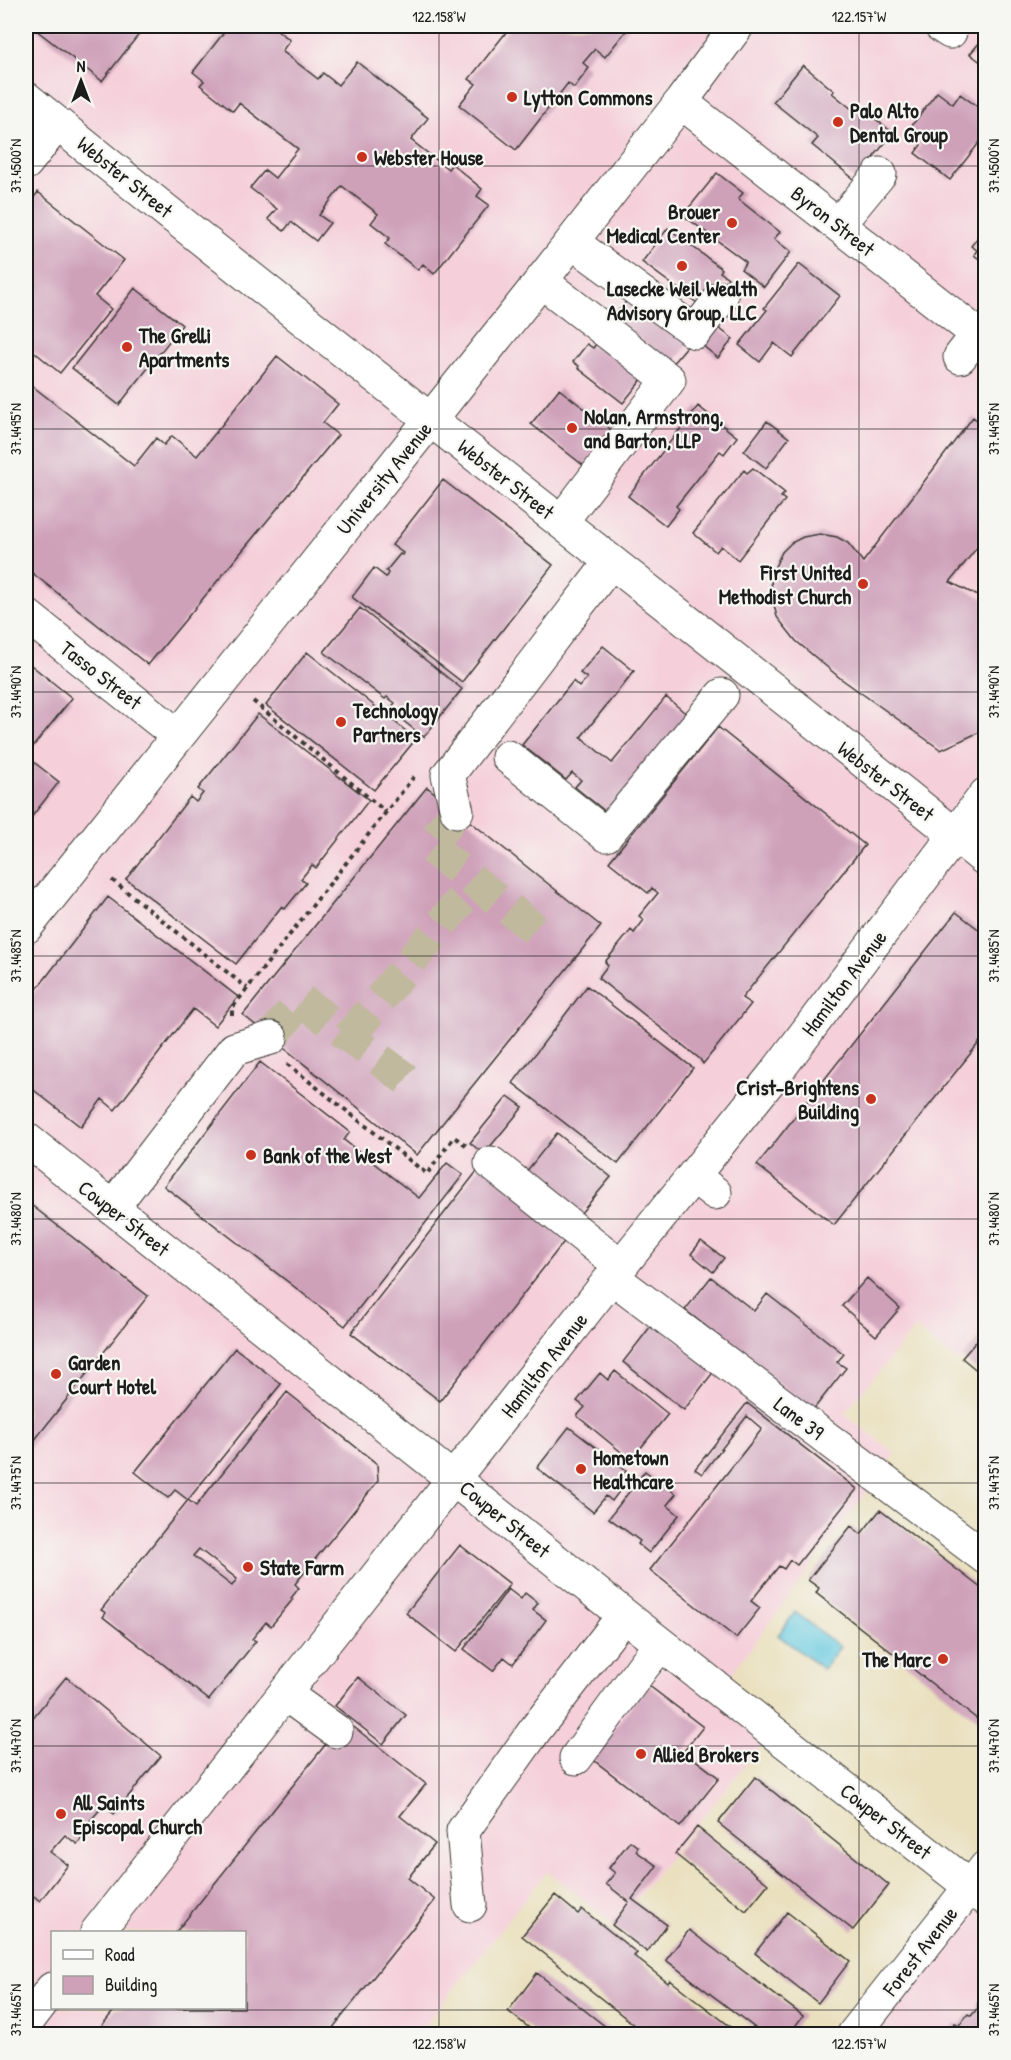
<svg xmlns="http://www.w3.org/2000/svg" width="1011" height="2060" viewBox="0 0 1011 2060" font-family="'Patrick Hand',sans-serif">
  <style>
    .built { fill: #f5cfda; fill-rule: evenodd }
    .water { fill: #61c8de; stroke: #3e727d; stroke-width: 1.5 }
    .building { fill: #cfa1b9; fill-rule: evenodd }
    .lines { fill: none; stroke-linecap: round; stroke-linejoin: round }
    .minor-tunnel { stroke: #c1b99e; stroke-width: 33; stroke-dasharray: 33 16; stroke-linecap: butt }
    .minor-casing { stroke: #3b3934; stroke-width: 35 }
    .path { stroke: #3b3934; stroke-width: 4; stroke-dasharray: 4.5 4.5; stroke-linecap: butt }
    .minor { stroke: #fff; stroke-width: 33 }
    .ticks { fill: none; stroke: #1c1c1c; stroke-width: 1.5; stroke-opacity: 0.45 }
    .poi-dot { fill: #c8321e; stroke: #f6f6f2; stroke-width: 2 }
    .labels { text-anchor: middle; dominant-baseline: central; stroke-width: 4.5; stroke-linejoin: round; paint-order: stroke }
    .poi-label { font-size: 21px; font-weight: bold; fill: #1c1c1c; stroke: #f6f6f2; text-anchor: start }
    .street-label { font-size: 21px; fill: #1c1c1c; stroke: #f6f6f2 }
    .neatline { fill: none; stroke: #1c1c1c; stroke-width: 2 }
    .ticks-label { font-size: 15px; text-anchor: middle; fill: #1c1c1c }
  </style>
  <rect width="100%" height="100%" fill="#f6f6f2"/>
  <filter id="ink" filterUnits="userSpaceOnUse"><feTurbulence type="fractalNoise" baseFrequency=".0167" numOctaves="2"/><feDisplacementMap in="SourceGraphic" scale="12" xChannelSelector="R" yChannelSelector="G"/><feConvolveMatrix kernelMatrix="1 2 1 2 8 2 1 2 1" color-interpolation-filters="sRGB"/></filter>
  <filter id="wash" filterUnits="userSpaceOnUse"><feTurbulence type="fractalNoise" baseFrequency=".008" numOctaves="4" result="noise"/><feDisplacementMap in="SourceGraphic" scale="24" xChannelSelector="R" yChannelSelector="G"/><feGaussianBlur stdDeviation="1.35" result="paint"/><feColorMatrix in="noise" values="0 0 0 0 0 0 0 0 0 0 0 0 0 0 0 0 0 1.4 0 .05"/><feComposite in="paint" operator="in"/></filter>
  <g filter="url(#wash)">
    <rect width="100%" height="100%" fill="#eae0be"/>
    <path class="built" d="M26,26H985L986,802L953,843L985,868V1328L959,1361L915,1328L844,1414L895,1453L724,1684L776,1727L615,1925L547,1871L418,2034H26ZM52,1932H244V2008H52Z
      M970,1887L985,1900V2034H856Z"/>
    <path class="water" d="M795,1612L840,1647L823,1669L778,1635Z"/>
    <g id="blocks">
      <path class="building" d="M31,26H130L140,33L102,81Z
        M229,26H272L290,40L282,51L318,79L323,73L338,85L357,62L428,118L411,140L448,169L452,164L482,189L477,196L489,205L434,274L423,264L418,270L385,244L390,238L371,223L378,214L342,186L319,215L330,223L316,241L291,222L284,231L268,219L277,209L250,188L265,170L275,178L298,149L239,103L233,111L200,85L204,81L193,72Z
        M502,26H630L605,57L595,49L583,63L589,68L574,88L568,83L516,150L459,105L476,84L469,79L508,30Z
        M986,35V66L970,54Z
        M803,65L834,91L832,93L853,110L858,105L893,133L855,180L812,145L818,138L773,102Z
        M937,92L953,104L960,94L986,113V134L950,180L915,153L921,145L906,133Z
        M717,173L743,193L738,199L780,232L774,239L791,252L764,287L741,269L746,262L683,215Z
        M38,192L124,260L95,296L111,309L60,373L26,345V208Z
        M986,227V264L974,255L977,250L971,246Z
        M668,228L722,269L720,272L728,278L713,297L697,303L642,262Z
        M799,264L840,296L792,357L774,343L760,362L739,345L767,310L764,308Z
        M135,288L182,325L119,405L72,368Z
        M630,297L689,344L672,364L613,317Z
        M712,323L733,339L718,358L697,341Z
        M602,337L647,373L623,403L578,368L579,366L573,362L587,344L593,348Z
        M277,356L338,404L323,423L338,435L148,665L26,568V381L134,466L156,438L164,445L172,436L197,456Z
        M559,389L613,431L584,466L531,424Z
        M698,406L737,437L724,454L720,451L676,506L679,509L666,526L628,496Z
        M973,417L986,427V536L950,582L986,600V706L984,709L986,729L941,750L840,678L796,641L777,617L772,597L771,575L782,552L791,543L803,537L820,534L837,537L848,543L863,562Z
        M767,421L789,438L766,468L744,451Z
        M753,468L785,493L781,497L785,500L738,560L721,546L716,552L693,533L744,470L747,473Z
        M443,480L553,565L462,682L352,597L374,568L386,577L388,573L386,571L400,554L402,555L403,553L392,545Z
        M360,608L462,689L424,737L389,710L395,703L387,697L385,699L324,652Z
        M603,646L634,671L581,737L612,763L666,697L695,721L616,820L575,787L581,780L572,773L566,780L522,745L573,681L579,687L587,678L580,673Z
        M307,652L416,739L374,790L266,705Z
        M26,661L72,698L31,749L26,745Z
        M258,714L369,800L316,868L312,865L301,879L306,883L285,909L282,906L236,964L126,879L190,797L196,802L203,793L198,789Z
        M718,727L865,845L742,998L751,1004L703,1064L700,1059L598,978L608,965L605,962L631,930L634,933L644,920L639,916L658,893L652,888L648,893L609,862Z
        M26,756L59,782L26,824Z
        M427,787L601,926L417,1155L243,1015Z
        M108,897L238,997L215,1026L193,1009L115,1110L102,1099L81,1127L26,1084V1003Z
        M956,912L986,935V1034L834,1225L757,1165Z
        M587,986L693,1068L618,1164L513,1083Z
        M260,1062L350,1132L344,1140L419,1198L447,1163L463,1175L345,1326L164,1186Z
        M508,1096L523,1107L484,1154L470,1143Z
        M557,1133L611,1177L576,1219L522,1177Z
        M481,1166L570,1234L440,1401L351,1333Z
        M26,1201L148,1296L26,1451Z
        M701,1241L724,1258L713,1272L691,1254Z
        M711,1277L754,1311L767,1294L844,1354L837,1362L846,1368L813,1410L685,1310Z
        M867,1278L900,1308L876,1336L842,1306Z
        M654,1322L715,1370L684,1410L623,1362Z
        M986,1330V1378L962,1358Z
        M235,1348L281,1384L188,1500L175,1490L168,1498L135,1472Z
        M615,1371L668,1414L631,1460L577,1416L585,1407L577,1401L600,1373L608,1380Z
        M287,1392L377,1464L378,1481L295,1584L299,1588L291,1598L293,1599L271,1626L266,1622L252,1639L256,1641L209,1700L103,1617L106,1613L101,1610L188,1500L196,1506ZM199,1549L237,1579L232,1586L193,1556Z
        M747,1403L857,1489L797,1565L790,1560L784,1569L779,1566L751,1601L760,1608L736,1638L650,1570L762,1429L747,1416L702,1474L695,1469Z
        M569,1427L626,1471L618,1481L624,1485L612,1501L606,1496L593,1512L537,1468Z
        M645,1471L676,1494L667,1505L679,1515L649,1553L638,1544L640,1541L609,1518Z
        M880,1510L986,1592V1726L816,1593L819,1588L808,1580L851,1526L861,1534Z
        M460,1545L510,1584L456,1652L406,1613Z
        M508,1589L521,1599L525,1593L538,1603L533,1610L546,1620L513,1664L504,1657L493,1671L464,1649Z
        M66,1677L161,1756L114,1814L104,1805L89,1822L93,1825L77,1844L65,1835L50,1852L68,1865L40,1901L26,1890V1726Z
        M358,1677L406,1715L383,1744L335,1706Z
        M648,1685L703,1727L684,1751L719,1778L680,1827L591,1758Z
        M345,1720L426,1784L400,1816L435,1844L408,1878L435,1900L328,2034H95L116,2008H244V1932H176Z
        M755,1777L889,1885L853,1930L718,1823Z
        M697,1827L768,1884L746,1911L675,1854Z
        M630,1841L638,1847L636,1851L657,1866L632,1899L667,1925L647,1952L612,1925L629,1902L606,1884L615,1873L609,1868Z
        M555,1895L578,1914L582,1909L637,1953L634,1956L668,1983L670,1980L740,2034H646L522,1936Z
        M787,1912L850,1961L818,2003L755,1953Z
        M689,1930L803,2016L789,2034H763L666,1960Z
        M537,1973L615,2034H537L508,2011Z
        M982,1998H986V2034H946L955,2023L959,2025L968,2014L971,2016L978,2008V2003Z"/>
    </g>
  </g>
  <g filter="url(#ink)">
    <use href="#blocks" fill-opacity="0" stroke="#3b3934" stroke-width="1.5"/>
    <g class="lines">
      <path class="minor-tunnel" d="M457,811L429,846L535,929
        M349,1037L461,900
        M271,1038L301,1000L412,1084"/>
      <g class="minor-casing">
        <path id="minor" d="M941,26L950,32
          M26,98C343,356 669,602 986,860
          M681,102L986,341
          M26,163L57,124
          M838,225L880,174
          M572,242L695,332L721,298
          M541,281L669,380L561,522
          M960,357L977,335
          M26,615L177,735
          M508,757L606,835L722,695
          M457,811L448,775L611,562
          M26,927L541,281L681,102L737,26
          M26,1139L639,1627L986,1899
          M491,1163L621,1266
          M693,1176L715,1193
          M112,1208L234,1049L271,1038
          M612,1277L986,1558
          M285,1694L336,1731
          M576,1758L644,1665L661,1644
          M470,1905L463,1831L535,1730L624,1615
          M97,1932L612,1277L778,1070L986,794
          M26,2023L52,1989
          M854,2034L986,1867"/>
      </g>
      <path class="path" d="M253,701L386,812
        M112,880L247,988
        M232,1015V1008L416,774
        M287,1064L427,1174L454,1137L466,1145"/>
      <use href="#minor" class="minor"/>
    </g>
  </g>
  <path class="ticks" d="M439,26V2034M859,26V2034M26,166H986M26,429H986M26,692H986M26,956H986M26,1219H986M26,1483H986M26,1746H986M26,2010H986"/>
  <g class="poi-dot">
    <circle cx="512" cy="97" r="6"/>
    <circle cx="838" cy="122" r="6"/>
    <circle cx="362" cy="157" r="6"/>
    <circle cx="732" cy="223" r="6"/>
    <circle cx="682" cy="266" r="6"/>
    <circle cx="127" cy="347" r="6"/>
    <circle cx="572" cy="428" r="6"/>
    <circle cx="863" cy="584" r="6"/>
    <circle cx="341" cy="722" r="6"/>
    <circle cx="871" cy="1099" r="6"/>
    <circle cx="251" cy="1155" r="6"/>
    <circle cx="56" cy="1374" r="6"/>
    <circle cx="581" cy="1469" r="6"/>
    <circle cx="248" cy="1567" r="6"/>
    <circle cx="943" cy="1659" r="6"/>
    <circle cx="641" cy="1754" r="6"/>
    <circle cx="61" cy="1814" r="6"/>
  </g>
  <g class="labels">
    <g class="poi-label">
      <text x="524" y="97">Lytton Commons</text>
      <text x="850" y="110">Palo Alto<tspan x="850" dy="24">Dental Group</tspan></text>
      <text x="374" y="157">Webster House</text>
      <text x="720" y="211" text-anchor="end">Brouer<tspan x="720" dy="24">Medical Center</tspan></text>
      <text x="682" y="288" text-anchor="middle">Lasecke Weil Wealth<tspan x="682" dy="24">Advisory Group, LLC</tspan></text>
      <text x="139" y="335">The Grelli<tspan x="139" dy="24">Apartments</tspan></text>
      <text x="584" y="416">Nolan, Armstrong,<tspan x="584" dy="24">and Barton, LLP</tspan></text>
      <text x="851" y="572" text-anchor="end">First United<tspan x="851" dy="24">Methodist Church</tspan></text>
      <text x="353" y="710">Technology<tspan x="353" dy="24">Partners</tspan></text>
      <text x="859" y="1087" text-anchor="end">Crist-Brightens<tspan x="859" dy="24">Building</tspan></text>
      <text x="263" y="1155">Bank of the West</text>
      <text x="68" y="1362">Garden<tspan x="68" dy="24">Court Hotel</tspan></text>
      <text x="593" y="1457">Hometown<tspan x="593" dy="24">Healthcare</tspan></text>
      <text x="260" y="1567">State Farm</text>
      <text x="931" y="1659" text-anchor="end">The Marc</text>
      <text x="653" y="1754">Allied Brokers</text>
      <text x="73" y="1802">All Saints<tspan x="73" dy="24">Episcopal Church</tspan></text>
    </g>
    <g class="street-label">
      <text transform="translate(125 177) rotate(39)">Webster Street</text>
      <text transform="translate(833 221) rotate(38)">Byron Street</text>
      <text transform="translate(384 478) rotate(-51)">University Avenue</text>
      <text transform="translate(506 479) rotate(38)">Webster Street</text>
      <text transform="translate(101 675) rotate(38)">Tasso Street</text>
      <text transform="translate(886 781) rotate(38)">Webster Street</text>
      <text transform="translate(844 983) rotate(-53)">Hamilton Avenue</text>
      <text transform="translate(124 1218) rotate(38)">Cowper Street</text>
      <text transform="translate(544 1365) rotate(-52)">Hamilton Avenue</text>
      <text transform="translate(799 1418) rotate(37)">Lane 39</text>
      <text transform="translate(505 1519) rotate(39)">Cowper Street</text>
      <text transform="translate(886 1821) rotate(38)">Cowper Street</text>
      <text transform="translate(920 1951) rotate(-52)">Forest Avenue</text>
    </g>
  </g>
  <rect width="1011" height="2060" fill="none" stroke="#f6f6f2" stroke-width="66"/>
  <rect x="51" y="1931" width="195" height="78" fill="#f6f6f2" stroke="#9f9f9c" stroke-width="1.5"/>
  <rect x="63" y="1950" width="30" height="9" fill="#ffffff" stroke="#9f9f9c" stroke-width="1.5"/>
  <text x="105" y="1961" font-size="18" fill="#1c1c1c">Road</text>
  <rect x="63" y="1976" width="30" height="18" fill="#cfa1b9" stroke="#9f9f9c" stroke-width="1.5"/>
  <text x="105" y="1991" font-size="18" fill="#1c1c1c">Building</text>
  <g transform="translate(81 81)" stroke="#f6f6f2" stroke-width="4.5" paint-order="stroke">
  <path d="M0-4.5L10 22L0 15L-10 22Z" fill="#1c1c1c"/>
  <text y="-9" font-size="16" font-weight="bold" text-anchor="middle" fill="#1c1c1c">N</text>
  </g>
  <rect x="33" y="33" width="945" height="1994" class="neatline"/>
  <g class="ticks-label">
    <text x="439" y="22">122.158°W</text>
    <text x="859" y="22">122.157°W</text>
    <text transform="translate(16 166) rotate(-90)" y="5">37.4500°N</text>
    <text transform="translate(994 166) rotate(-90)" y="5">37.4500°N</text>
    <text transform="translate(16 429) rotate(-90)" y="5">37.4495°N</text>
    <text transform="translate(994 429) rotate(-90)" y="5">37.4495°N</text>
    <text transform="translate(16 692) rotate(-90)" y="5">37.4490°N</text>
    <text transform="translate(994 692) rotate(-90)" y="5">37.4490°N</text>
    <text transform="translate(16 956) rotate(-90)" y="5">37.4485°N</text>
    <text transform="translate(994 956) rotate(-90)" y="5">37.4485°N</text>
    <text transform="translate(16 1219) rotate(-90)" y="5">37.4480°N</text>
    <text transform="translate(994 1219) rotate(-90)" y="5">37.4480°N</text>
    <text transform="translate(16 1483) rotate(-90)" y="5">37.4475°N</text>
    <text transform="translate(994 1483) rotate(-90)" y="5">37.4475°N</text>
    <text transform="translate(16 1746) rotate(-90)" y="5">37.4470°N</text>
    <text transform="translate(994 1746) rotate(-90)" y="5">37.4470°N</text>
    <text transform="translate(16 2010) rotate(-90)" y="5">37.4465°N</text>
    <text transform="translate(994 2010) rotate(-90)" y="5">37.4465°N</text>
    <text x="439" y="2049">122.158°W</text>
    <text x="859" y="2049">122.157°W</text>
  </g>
</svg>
